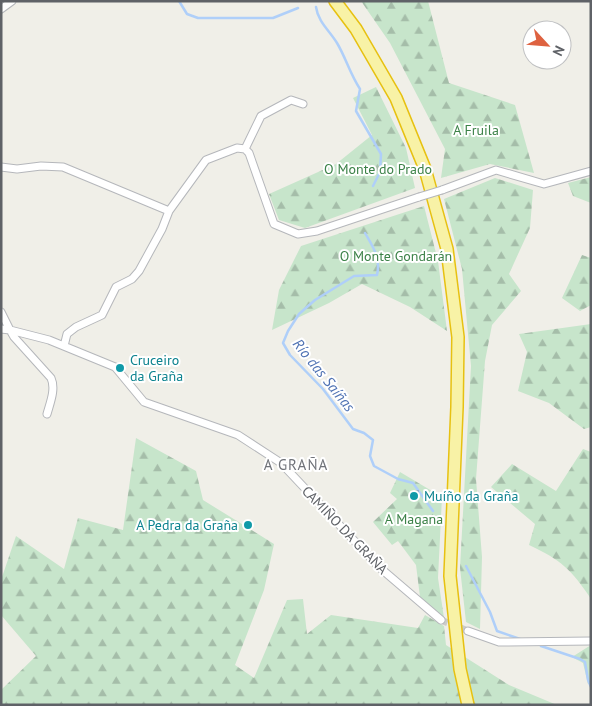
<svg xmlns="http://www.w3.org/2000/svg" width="592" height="706" viewBox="0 0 592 706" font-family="'PT Sans',sans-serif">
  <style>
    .forest { fill: url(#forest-firs) }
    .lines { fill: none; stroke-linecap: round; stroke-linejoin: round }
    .stream { stroke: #afcff9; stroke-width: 2.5 }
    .building { fill: #cccbc4; stroke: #d5d2c7; filter: url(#shadow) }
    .minor-tunnel { stroke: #ccccc8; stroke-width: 7; stroke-dasharray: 7 3.5; stroke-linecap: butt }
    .minor-casing { stroke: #b5b7bb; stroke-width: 9 }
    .trunk-casing { stroke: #e7c111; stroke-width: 14 }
    .minor { stroke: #fff; stroke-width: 7 }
    .trunk { stroke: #f8f2a6; stroke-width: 11 }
    .minor-bridge-casing { stroke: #b5b7bb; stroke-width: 9; stroke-linecap: butt }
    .minor-bridge { stroke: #fff; stroke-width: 7 }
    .culture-dot { fill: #0f9aa8; stroke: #fff; stroke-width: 2 }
    .labels { text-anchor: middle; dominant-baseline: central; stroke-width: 4; stroke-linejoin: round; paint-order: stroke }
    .park-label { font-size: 14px; fill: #3c8248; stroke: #fff }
    .culture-label { font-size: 14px; fill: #0d838f; stroke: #fff; text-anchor: start }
    .street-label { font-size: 14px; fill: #5f6267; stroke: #fff }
    .water-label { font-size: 15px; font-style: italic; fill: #4f72b3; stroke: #fff }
    .neighbourhood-label { font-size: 15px; letter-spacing: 1px; fill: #707379; stroke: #fff }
  </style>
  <defs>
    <pattern id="forest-firs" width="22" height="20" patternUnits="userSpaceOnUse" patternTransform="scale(1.25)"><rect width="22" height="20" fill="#c7e5cb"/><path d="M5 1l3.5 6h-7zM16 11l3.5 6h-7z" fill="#a5bda9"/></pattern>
    <filter id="shadow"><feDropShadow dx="3.5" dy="-3.5" stdDeviation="2.5" flood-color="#0004"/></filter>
  </defs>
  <rect width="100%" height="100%" fill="#f0efe8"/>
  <path class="forest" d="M361,1H428L449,83L515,105L534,173L490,164L441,178L445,149L390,43Z
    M376,87L406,148L415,188L305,228L279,220L269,194L336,164L372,135L353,98Z
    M591,177V203L573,196L568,183Z
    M495,178L533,190L530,228L509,274L521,291L492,325L485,361L476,479L482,557L480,629L466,622L460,568L471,366L462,269L444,199Z
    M424,206L438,261L447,331L410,307L362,284L329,303L272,330L279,290L301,246Z
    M582,255L591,258V305L580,311L562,298Z
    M591,324V427L584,429L549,403L518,391L527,352L519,334Z
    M136,438L196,471L203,500L274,544L264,590L235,665L254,678L287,600L303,599L307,634L331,615L418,628L425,615L444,626L446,645L509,685L557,705H1V690L36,656L1,615V580L16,536L64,569L78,518L123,530Z
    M583,449L591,452V599C571,569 561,560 529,545L535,524L491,487L512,464L556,491Z
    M400,472L442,497L438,578L444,618L420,597L416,565L398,541L392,545L373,522L397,499L390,493Z
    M591,645V683L588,684L583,663L572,657Z"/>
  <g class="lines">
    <path class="stream" d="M179,1L187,14L198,18H273L298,8
      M316,7C318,22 330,31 337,43C346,58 350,74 360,89L356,111L381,154L380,172L373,186
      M365,233C373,247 381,258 377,275L354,276L315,300L299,314L288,331L283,343L290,355L323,389L353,429L364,433L373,440L370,456L374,466L398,479L413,483L433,511
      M466,566L490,612L497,631L520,639
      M541,646L580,659L585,662L588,680L591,687"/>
  </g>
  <path class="building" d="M414,491L418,493L415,501L410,499Z"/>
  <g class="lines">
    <path class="minor-tunnel" d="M441,620L468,631"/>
    <g class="minor-casing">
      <path id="minor" d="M1,9L12,1
        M245,149L261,116L291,100L303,104
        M1,167L17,169L41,166L63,167L169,211L206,160L237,148L245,149L249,153L274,224L298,234L317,231L419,197
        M442,190L496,170L544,184L591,171
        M1,312L10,330L1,329
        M10,330L49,340L115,367L144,402L238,435L281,463L379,567L441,620
        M10,330L14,337L51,378C56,389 50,403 47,414
        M64,346L67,334L76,327L102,315L116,287L132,279L139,271L162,229L169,211
        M468,631L499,642L591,641"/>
    </g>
    <g class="trunk-casing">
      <path id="trunk" d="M335,1L356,29L396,98L425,169L447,249L458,337L457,407L450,576L460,669L468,705"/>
    </g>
    <use href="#minor" class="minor"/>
    <use href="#trunk" class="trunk"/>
    <g class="minor-bridge-casing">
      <path id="minor-bridge" d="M419,197L442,190"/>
    </g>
    <use href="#minor-bridge" class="minor-bridge"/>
  </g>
  <g class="culture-dot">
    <circle cx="120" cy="368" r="5"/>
    <circle cx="414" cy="496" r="5"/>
    <circle cx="248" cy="525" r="5"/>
  </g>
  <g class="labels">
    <g class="park-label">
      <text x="476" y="130">A Fruila</text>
      <text x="378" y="169">O Monte do Prado</text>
      <text x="396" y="256">O Monte Gondarán</text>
      <text x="414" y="519">A Magana</text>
    </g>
    <g class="culture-label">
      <text x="130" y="360">Cruceiro<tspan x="130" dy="16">da Graña</tspan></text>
      <text x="424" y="496">Muíño da Graña</text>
      <text x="238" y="525" text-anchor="end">A Pedra da Graña</text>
    </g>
    <g class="street-label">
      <text transform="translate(345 530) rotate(46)">CAMIÑO DA GRAÑA</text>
    </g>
    <g class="water-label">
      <text transform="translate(324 375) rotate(51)">Río das Saíñas</text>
    </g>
    <g class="neighbourhood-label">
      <text x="296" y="464">A GRAÑA</text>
    </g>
  </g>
  <rect width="592" height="706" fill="none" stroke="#5f6267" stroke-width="5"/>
  <g transform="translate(547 45) rotate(116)"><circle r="24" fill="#ffffff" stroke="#bfc0c2"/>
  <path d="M0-4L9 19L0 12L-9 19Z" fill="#de6240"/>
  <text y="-8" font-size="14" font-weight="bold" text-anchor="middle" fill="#5f6267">N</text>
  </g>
</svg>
